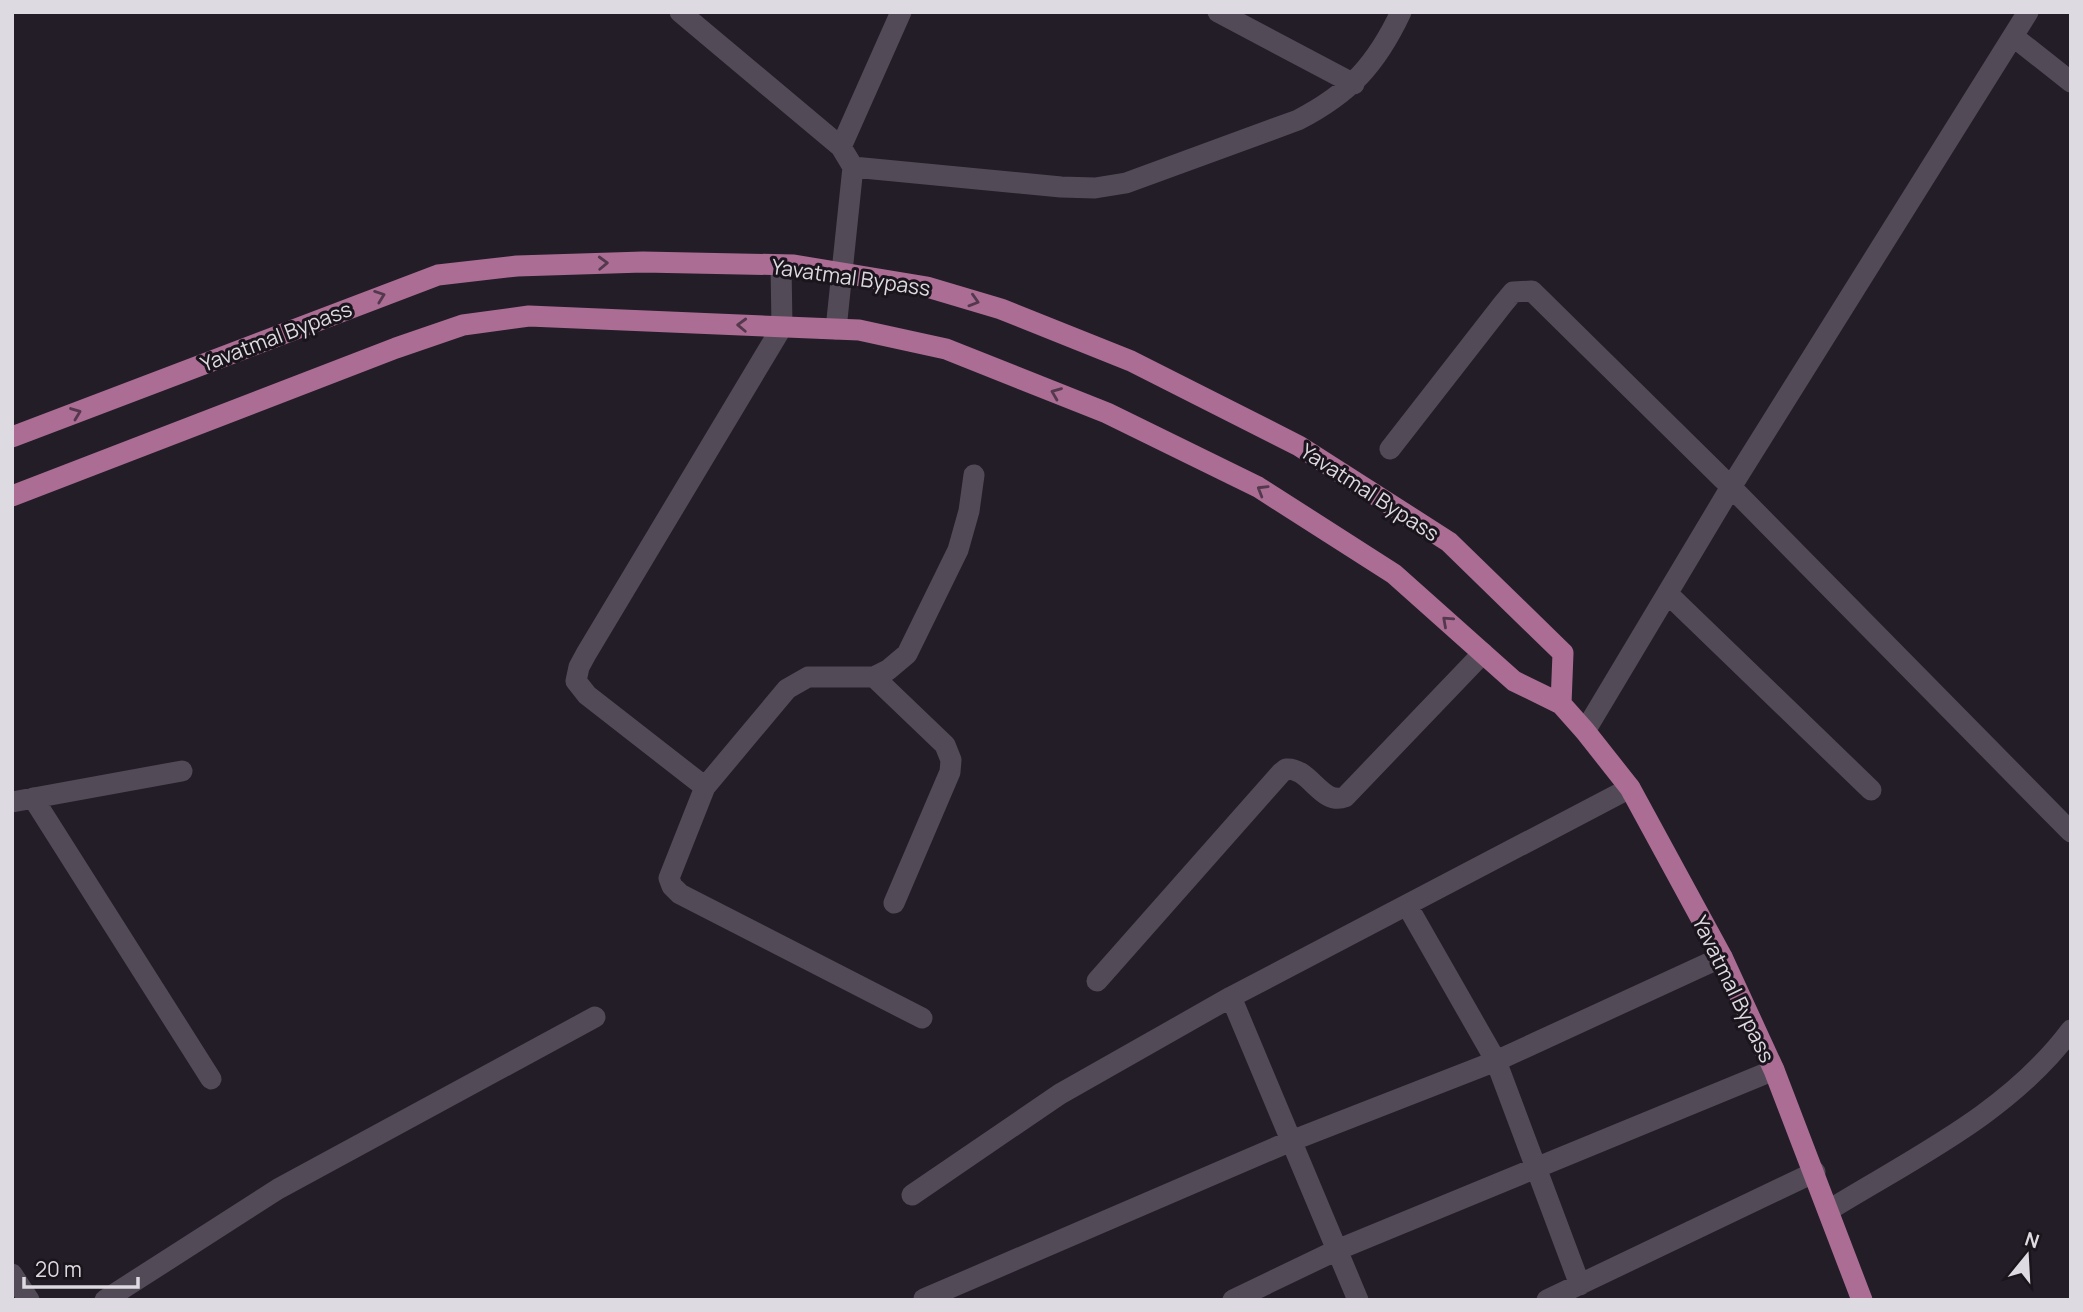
<svg xmlns="http://www.w3.org/2000/svg" width="2083" height="1312" viewBox="0 0 2083 1312" font-family="Manrope,sans-serif">
  <style>
    .lines { fill: none; stroke-linecap: round; stroke-linejoin: round }
    .minor { stroke: #524b57; stroke-width: 21 }
    .major { stroke: #ab6d94; stroke-width: 21 }
    .oneway { stroke: #54384d }
    .labels { text-anchor: middle; dominant-baseline: central; stroke-width: 6; stroke-linejoin: round; paint-order: stroke }
    .street-label { font-size: 21px; fill: #dedae1; stroke: #1a141d }
  </style>
  <rect width="100%" height="100%" fill="#231d27"/>
  <g class="lines">
    <path class="minor" d="M680,12L841,147L853,167L836,329
      M1218,12L1354,84
      M2014,37L2071,82
      M841,147L901,12
      M853,167L1061,187L1095,188L1126,183L1298,120C1350,93 1376,65 1401,12
      M1390,449L1503,304L1513,292L1532,291L1731,487L2071,832
      M1668,594L1871,790
      M874,677L945,745L951,760L950,772L894,903
      M1585,731L1731,487L2028,12
      M705,787L587,695L576,681L579,667L586,654L782,327L781,265
      M33,798L211,1079
      M12,802L182,771
      M1408,907L1496,1061L1580,1285
      M1097,981L1281,773L1286,769C1310,767 1321,806 1345,797L1483,653
      M1231,997L1358,1300
      M922,1018L680,894L672,886L669,878L705,787L787,689L808,677H874L888,670L907,654L958,550L969,511L974,475
      M912,1195L1060,1094L1231,997L1630,788
      M1829,1210C1915,1157 2009,1113 2071,1030
      M12,1274L29,1300
      M924,1299L1291,1141L1496,1061L1722,957
      M105,1300L278,1189L595,1017
      M1233,1300L1337,1250L1774,1070
      M1547,1300L1815,1172"/>
    <path class="major" d="M12,437L438,275L517,266L643,262L794,265L927,287L1001,309L1131,361L1299,446L1449,542L1563,653L1561,704
      M12,496L396,348L463,325L529,316L859,330L946,349L1107,413L1258,487L1394,574L1514,681L1561,704L1585,731L1630,788L1722,957L1774,1070L1862,1300"/>
  </g>
  <defs><path id="oneway-chevron" d="M-2-3.5L2.5 0L-2 3.5" fill="none" stroke-width="1.6" stroke-linecap="round" stroke-linejoin="round" transform="scale(1.75)"/></defs>
  <g class="oneway">
    <use href="#oneway-chevron" transform="translate(603 263) rotate(-2)"/>
    <use href="#oneway-chevron" transform="translate(380 296) rotate(-20)"/>
    <use href="#oneway-chevron" transform="translate(974 301) rotate(17)"/>
    <use href="#oneway-chevron" transform="translate(742 325) rotate(-178)"/>
    <use href="#oneway-chevron" transform="translate(1056 393) rotate(-158)"/>
    <use href="#oneway-chevron" transform="translate(76 413) rotate(-21)"/>
    <use href="#oneway-chevron" transform="translate(1262 490) rotate(-149)"/>
    <use href="#oneway-chevron" transform="translate(1447 621) rotate(-138)"/>
  </g>
  <g class="labels">
    <g class="street-label">
      <text transform="translate(851 277) rotate(8)">Yavatmal Bypass</text>
      <text transform="translate(276 336) rotate(-21)">Yavatmal Bypass</text>
      <text transform="translate(1370 492) rotate(33)">Yavatmal Bypass</text>
      <text transform="translate(1734 989) rotate(64)">Yavatmal Bypass</text>
    </g>
  </g>
  <rect width="2083" height="1312" fill="none" stroke="#dedae1" stroke-width="28"/>
  <g transform="translate(2027 1256) rotate(18)" stroke="#1a141d" stroke-width="5" paint-order="stroke">
  <path d="M0-5L12 26L0 18L-12 26Z" fill="#dedae1"/>
  <text y="-10" font-size="19" font-weight="bold" text-anchor="middle" fill="#dedae1">N</text>
  </g>
  <path d="M24 1277v10h114v-10" fill="none" stroke="#dedae1" stroke-width="3.5"/>
  <text x="35" y="1277" font-size="21" fill="#dedae1" stroke="#1a141d" stroke-width="5" paint-order="stroke">20 m</text>
</svg>
